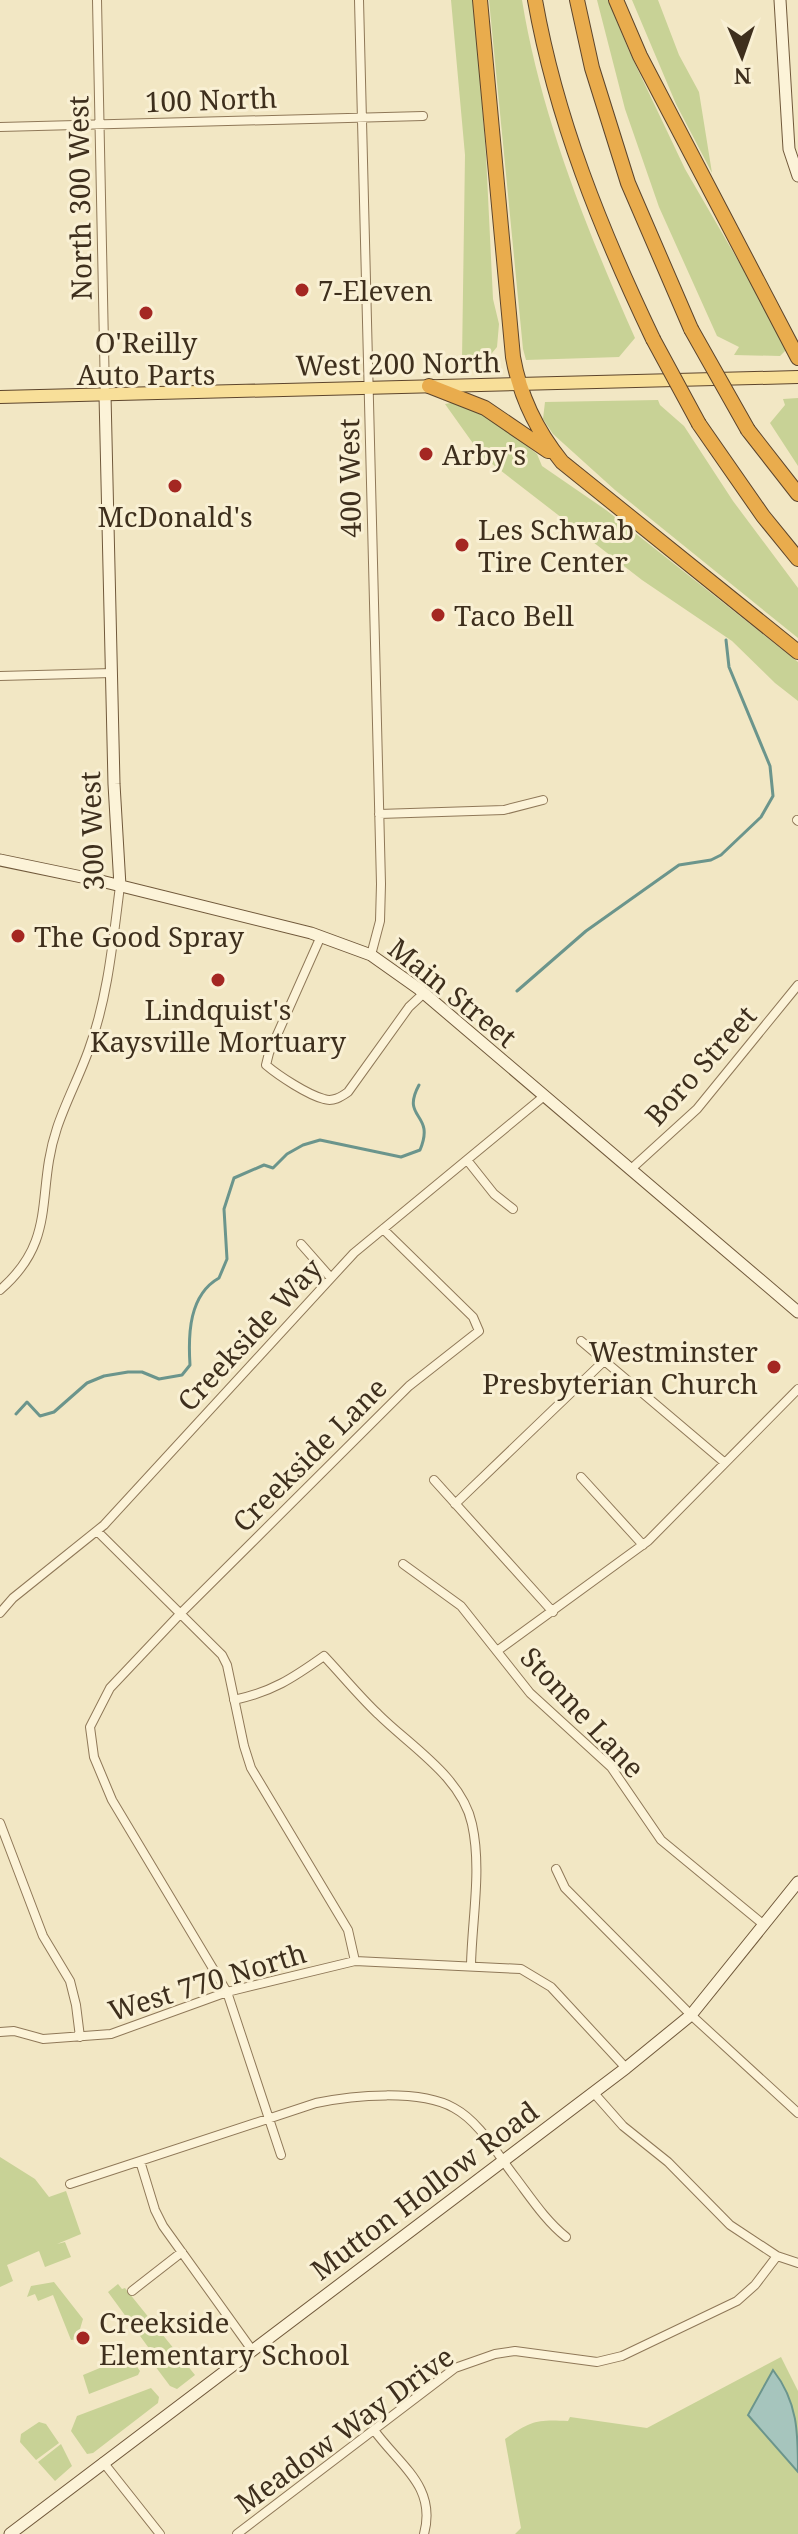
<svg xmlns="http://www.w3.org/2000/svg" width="798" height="2534" viewBox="0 0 798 2534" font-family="'Noto Serif',serif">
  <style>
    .green { fill: #c8d296 }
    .water { fill: #a6c5bd; stroke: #6b958c; stroke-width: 2 }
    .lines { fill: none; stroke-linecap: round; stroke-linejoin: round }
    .stream { stroke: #6b958c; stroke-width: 3 }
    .street-casing { stroke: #8f7858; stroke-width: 10 }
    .secondary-casing { stroke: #71593b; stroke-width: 13 }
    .primary-casing { stroke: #5d452c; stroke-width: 14 }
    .highway-casing { stroke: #5d452c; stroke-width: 16 }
    .street { stroke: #fcf3d8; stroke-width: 8 }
    .secondary { stroke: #fcf3d8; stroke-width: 11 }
    .primary { stroke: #f8df99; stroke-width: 12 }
    .highway { stroke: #e9ac4d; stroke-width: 14 }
    .highway-bridge-casing { stroke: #5d452c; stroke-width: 16; stroke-linecap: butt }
    .highway-bridge { stroke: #e9ac4d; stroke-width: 14 }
    .poi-dot { fill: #a42722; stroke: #f9f0d4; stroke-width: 3 }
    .labels { text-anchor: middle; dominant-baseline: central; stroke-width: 6; stroke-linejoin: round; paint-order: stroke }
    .street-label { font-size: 28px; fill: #3e2f1d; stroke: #f9f0d4 }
    .poi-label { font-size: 28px; fill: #3e2f1d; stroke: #f9f0d4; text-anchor: start }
  </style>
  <rect width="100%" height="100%" fill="#f2e7c4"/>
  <path class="green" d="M451,0H474L486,155L493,299L499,324L497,347L487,359L462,360L465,155Z
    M489,0H522C541,117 587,230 635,338L619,357L526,360L523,349Z
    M597,0H608L629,51L685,169L787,345L785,351L780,356L734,355L739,347L717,336L659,207L625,109Z
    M632,0H658L679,55L699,92L712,173L676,104Z
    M798,398V466L770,423L785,405L783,399Z
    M658,400L660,405L684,426L733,501L798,588V638L615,490L553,434L543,419L545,402Z
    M456,402L469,406L500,424L537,454L542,466L606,510L798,662V701L775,683L732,641L642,580L482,456L445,404Z
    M0,2157L35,2179L49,2197L66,2191L81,2234L57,2244L65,2242L71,2257L45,2267L39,2251L7,2265L13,2281L0,2287Z
    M54,2282L83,2319L77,2339L71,2340L53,2295L38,2301L35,2294L27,2297L31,2286Z
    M118,2284L122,2289L125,2288L195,2375L177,2389L170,2386L155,2366L159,2362L108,2292Z
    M123,2353L128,2354L140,2371L138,2375L89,2394L83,2375L119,2360L118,2354Z
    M781,2357L798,2391V2534H515L521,2528L505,2439C530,2421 537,2419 568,2421L570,2417L647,2428Z
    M151,2388L159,2397L158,2403L93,2453L87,2454L71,2431L77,2416Z
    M39,2422L46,2424L59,2443L36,2460L20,2442L21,2434Z
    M61,2444L72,2466L55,2481L38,2462Z"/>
  <path class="water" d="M773,2370C798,2402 798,2433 798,2472L748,2415Z"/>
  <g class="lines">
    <path class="stream" d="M517,991L586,931L679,865L711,860L721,855L761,817L773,796L770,766L729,667L726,640
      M16,1414L27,1402L40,1416L54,1412L87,1383L104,1376L128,1372H142L159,1379L182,1375L190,1365C188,1334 189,1295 219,1278L227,1259L224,1209L234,1178L264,1165L273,1168L287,1154L303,1145L320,1140L401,1157L420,1150C436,1112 400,1120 419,1085"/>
    <g class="street-casing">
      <path id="street" d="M97,0L105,395
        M359,0L381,884L380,921L371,955
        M0,127L423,116
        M0,676L112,673
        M379,814L504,810L543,800
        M797,820L798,821
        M321,936L269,1053L266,1065C279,1076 308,1095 324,1099C333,1102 341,1097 348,1092L409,1007L424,993
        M467,1160L494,1194L513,1209
        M630,1170L697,1109L798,985
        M301,1244L331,1278
        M0,1290C59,1239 35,1193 57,1128C66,1101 80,1075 89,1049C108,997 113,940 120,886
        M581,1341L725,1463
        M581,1477L643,1545
        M434,1480L553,1612
        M455,1504L604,1361
        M97,1531L222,1655L227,1665L244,1746L251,1768L348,1930L355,1961
        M403,1564L461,1606L530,1693L611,1767L661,1840L764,1925
        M0,1613L13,1598L104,1525L354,1253L543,1097
        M497,1651L648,1541L798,1389
        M234,1700C272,1692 293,1678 324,1656C342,1675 359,1696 378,1714C410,1746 462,1777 472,1824C482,1869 472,1919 471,1965
        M0,1823L43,1936L70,1981L76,2005L80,2037
        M556,1869L565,1888L691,2015L798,2113
        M0,2032L14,2031L43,2039L111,2034L227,1992L355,1961L521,1969L551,1987L626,2068
        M593,2092L623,2126L668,2162L730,2225L777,2256L798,2263
        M281,2155L227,1992L112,1800L94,1757L90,1727L110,1688L181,1613L409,1386L479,1331L473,1317L383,1229
        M140,2161L155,2210L163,2226L252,2350
        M70,2184L316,2103C353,2095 420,2089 454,2108C480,2122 497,2154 515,2177C531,2198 545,2220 566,2237
        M132,2291L182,2252
        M374,2430C399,2465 437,2486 424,2534
        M103,2462L160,2534
        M237,2534L455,2368L495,2354L515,2351L597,2362L622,2356L737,2301L755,2285L777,2256"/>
    </g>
    <g class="secondary-casing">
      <path id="secondary" d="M780,0L789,149L798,176
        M105,395L114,784L120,886
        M0,860L101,881L311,933L371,955L419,989L798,1312
        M10,2534L626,2068L691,2015L798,1882"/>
    </g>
    <g class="primary-casing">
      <path id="primary" d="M0,397L798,377"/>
    </g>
    <g class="highway-casing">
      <path id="highway" d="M480,0L513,357C520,397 536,430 562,462L798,652
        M535,0C556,119 601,230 653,339
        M577,0L592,68L628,183L691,329
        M616,0L640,56L798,358
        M429,386L485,408L548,451
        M699,424L763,516L798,559
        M748,430L798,494"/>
    </g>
    <use href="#street" class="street"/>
    <use href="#secondary" class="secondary"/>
    <use href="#primary" class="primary"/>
    <use href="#highway" class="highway"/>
    <g class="highway-bridge-casing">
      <path id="highway-bridge" d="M691,329L748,430
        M653,339L699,424"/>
    </g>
    <use href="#highway-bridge" class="highway-bridge"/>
  </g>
  <g class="poi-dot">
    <circle cx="302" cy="290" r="8"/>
    <circle cx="146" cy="313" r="8"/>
    <circle cx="426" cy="454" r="8"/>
    <circle cx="175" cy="486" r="8"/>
    <circle cx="462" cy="545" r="8"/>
    <circle cx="438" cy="615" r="8"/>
    <circle cx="18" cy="936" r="8"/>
    <circle cx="218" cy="980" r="8"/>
    <circle cx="774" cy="1367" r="8"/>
    <circle cx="83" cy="2338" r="8"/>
  </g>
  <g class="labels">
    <g class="street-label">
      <text transform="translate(211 99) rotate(-2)">100 North</text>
      <text transform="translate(79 198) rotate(-91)">North 300 West</text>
      <text transform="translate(398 363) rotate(-1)">West 200 North</text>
      <text transform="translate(349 478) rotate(-91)">400 West</text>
      <text transform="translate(91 831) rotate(-92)">300 West</text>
      <text transform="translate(453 992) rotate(39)">Main Street</text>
      <text transform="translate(700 1065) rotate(-48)">Boro Street</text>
      <text transform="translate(249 1334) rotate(-47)">Creekside Way</text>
      <text transform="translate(309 1454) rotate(-45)">Creekside Lane</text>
      <text transform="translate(583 1712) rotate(47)">Stonne Lane</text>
      <text transform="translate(207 1981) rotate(-17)">West 770 North</text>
      <text transform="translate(424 2190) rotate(-37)">Mutton Hollow Road</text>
      <text transform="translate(344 2429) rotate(-36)">Meadow Way Drive</text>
    </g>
    <g class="poi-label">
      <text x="318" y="290">7-Eleven</text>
      <text x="146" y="342" text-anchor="middle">O'Reilly<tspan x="146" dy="32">Auto Parts</tspan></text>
      <text x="442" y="454">Arby's</text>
      <text x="175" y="516" text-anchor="middle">McDonald's</text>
      <text x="478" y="529">Les Schwab<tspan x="478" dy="32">Tire Center</tspan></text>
      <text x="454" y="615">Taco Bell</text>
      <text x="34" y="936">The Good Spray</text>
      <text x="218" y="1009" text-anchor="middle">Lindquist's<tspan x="218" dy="32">Kaysville Mortuary</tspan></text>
      <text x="758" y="1351" text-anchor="end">Westminster<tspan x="758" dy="32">Presbyterian Church</tspan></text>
      <text x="99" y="2322">Creekside<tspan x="99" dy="32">Elementary School</tspan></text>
    </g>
  </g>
  <g transform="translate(742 56) rotate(178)" stroke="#f9f0d4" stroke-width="6" paint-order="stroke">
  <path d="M0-6L14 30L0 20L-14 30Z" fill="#3e2f1d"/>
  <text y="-12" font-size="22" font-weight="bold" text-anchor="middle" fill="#3e2f1d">N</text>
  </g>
</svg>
